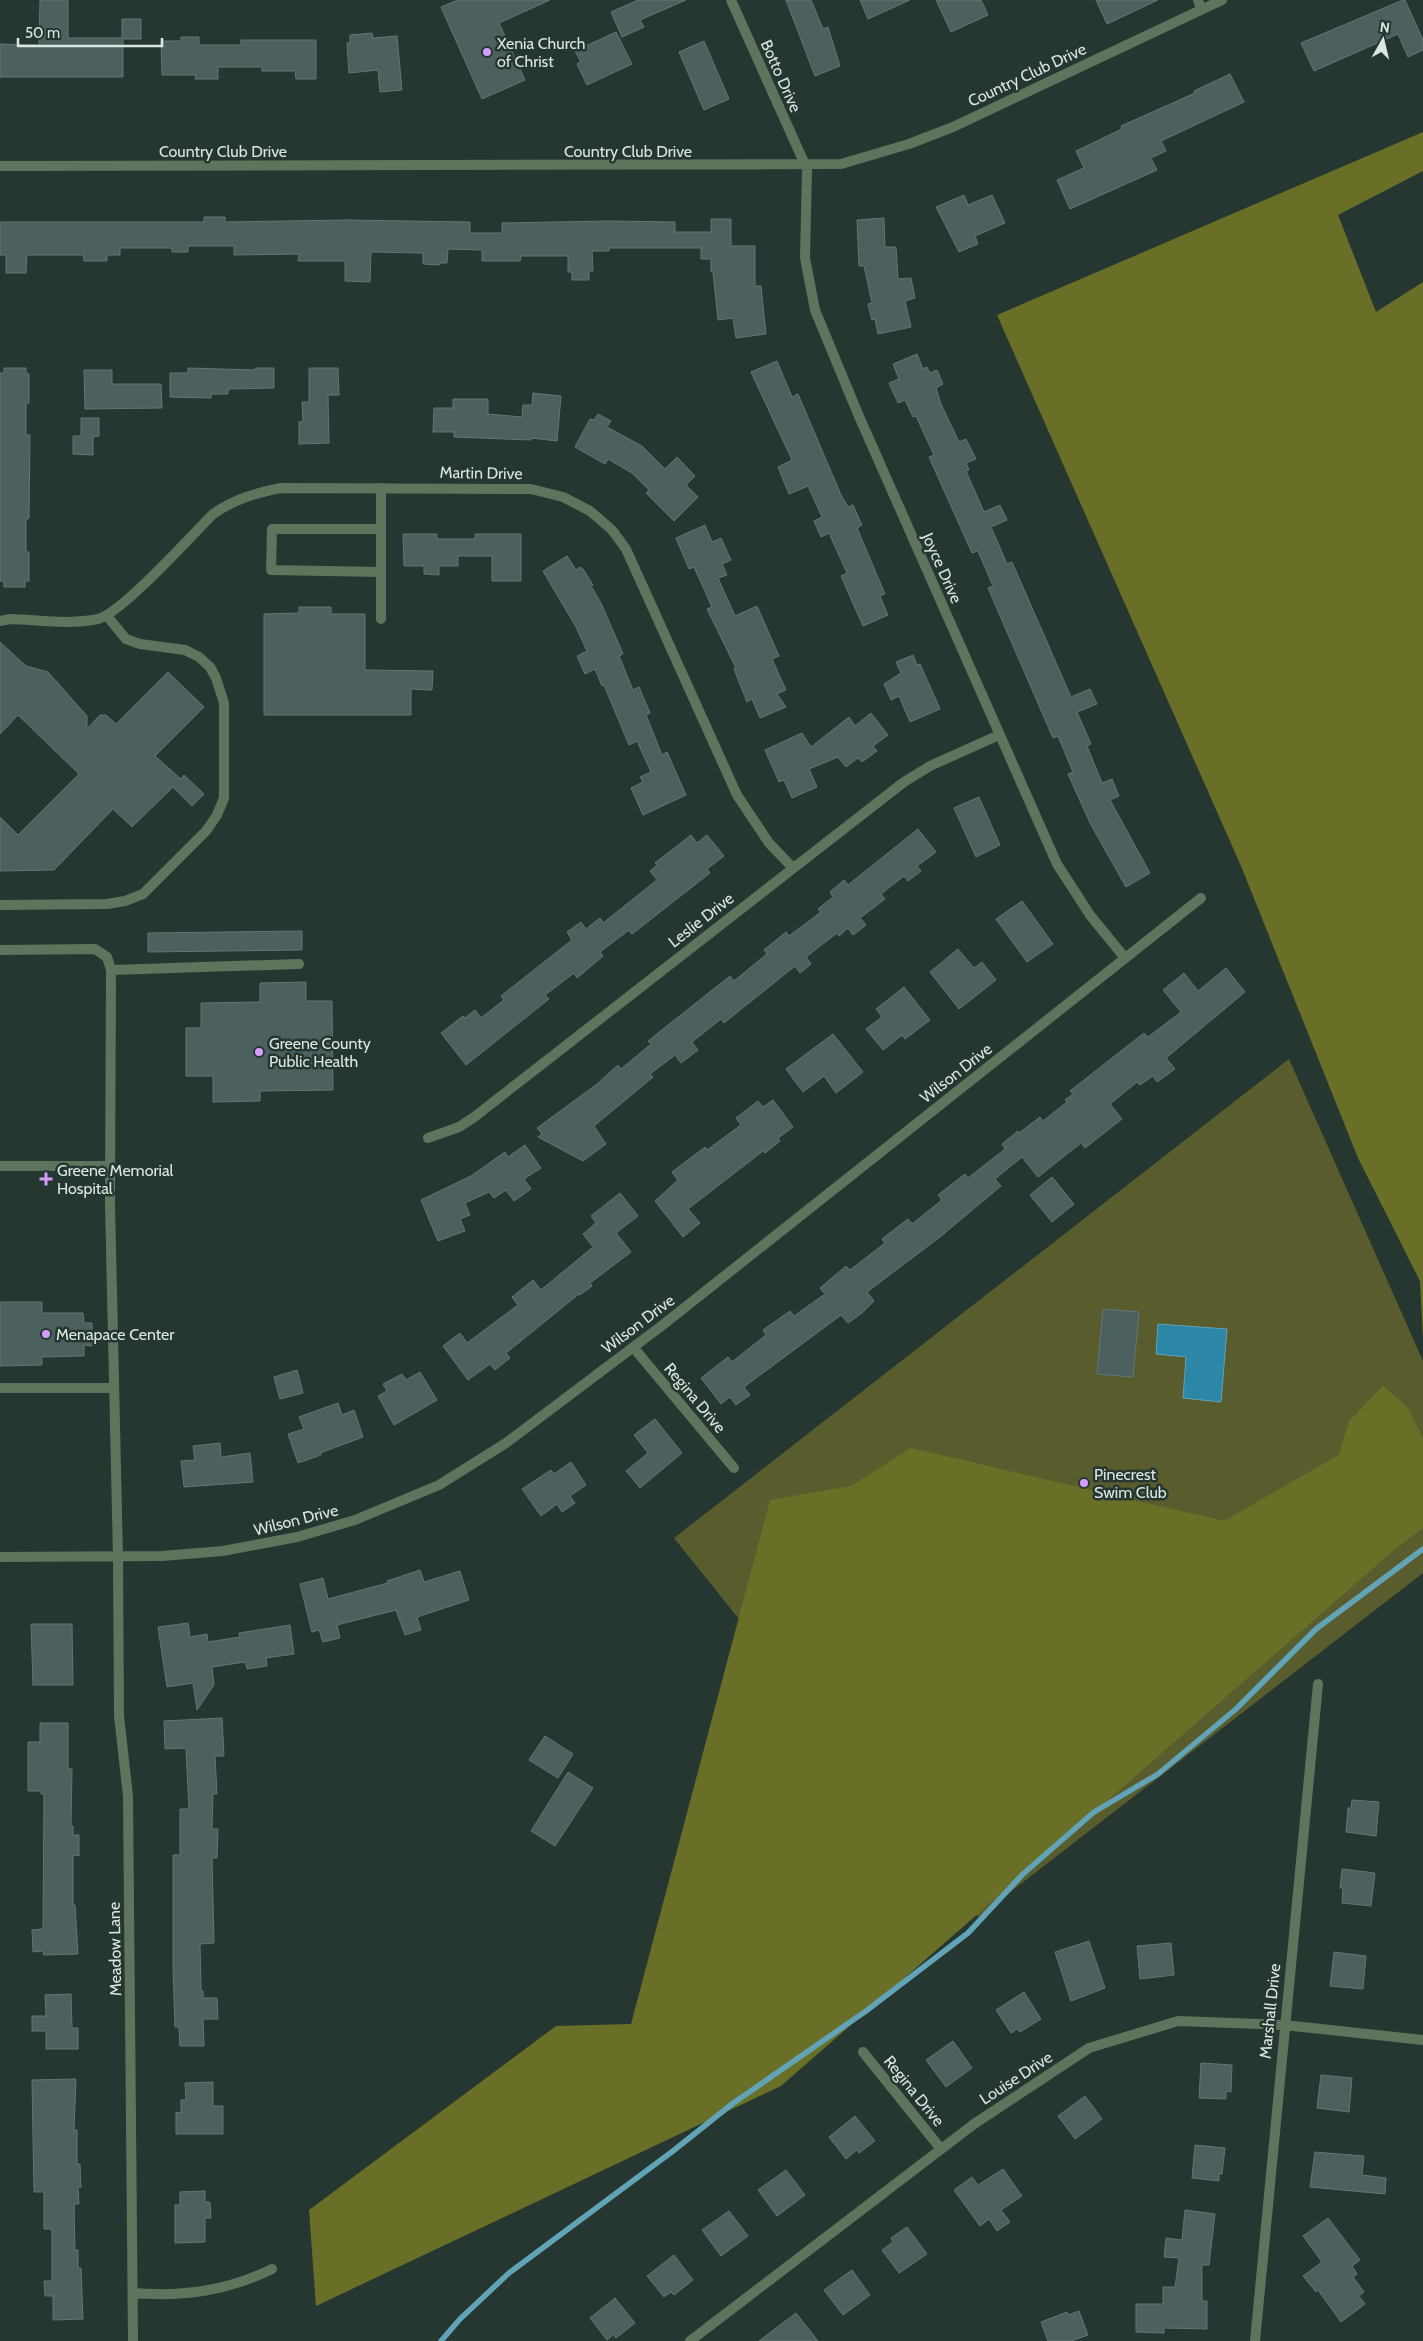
<svg xmlns="http://www.w3.org/2000/svg" width="1423" height="2341" viewBox="0 0 1423 2341" font-family="Cabin,sans-serif">
  <style>
    .green { fill: #595d2e }
    .forest { fill: #6a6f27 }
    .water { fill: #2c86a5; stroke: #61a3b7 }
    .lines { fill: none; stroke-linecap: round; stroke-linejoin: round }
    .stream { stroke: #61a3b7; stroke-width: 5.5 }
    .building { fill: #4c6060; stroke: #627676 }
    .service { stroke: #60745d; stroke-width: 10 }
    .minor { stroke: #60745d; stroke-width: 10 }
    .poi-dot { fill: #d49cfb; stroke: #263731; stroke-width: 2 }
    .labels { text-anchor: middle; dominant-baseline: central; stroke-width: 5; stroke-linejoin: round; paint-order: stroke }
    .poi-label { font-size: 16px; fill: #dce6e1; stroke: #263731; text-anchor: start }
    .street-label { font-size: 16px; fill: #dce6e1; stroke: #263731 }
  </style>
  <rect width="100%" height="100%" fill="#263731"/>
  <path class="green" d="M1289,1059L1423,1361V1573L978,1917L674,1538Z"/>
  <path class="forest" d="M1423,132V171L1338,215L1376,312L1423,282V1340L1420,1281L1358,1158L1241,866L997,315Z
    M1383,1386L1408,1408L1423,1439V1528L1394,1550L781,2086L316,2306L309,2210L556,2026L631,2024L770,1500L851,1486L911,1448L1224,1521L1339,1455L1349,1421Z"/>
  <path class="water" d="M1158,1324L1227,1329L1221,1402L1183,1398L1186,1357L1156,1354Z"/>
  <g class="lines">
    <path class="stream" d="M441,2341L460,2319L509,2273L673,2151L732,2104L866,2011L968,1933L1023,1874L1094,1812L1158,1774L1236,1709L1316,1629L1423,1549"/>
  </g>
  <path class="building" d="M40,0H68V38H122V19H141V39H123V77H0V44L39,45Z
    M458,0H550L499,23L525,80L482,99L441,7Z
    M638,0H686L640,20L644,27L622,37L611,12Z
    M786,0H811L823,29L828,27L840,66L815,76Z
    M860,0H910L868,19Z
    M936,0H981L988,15L951,32Z
    M1096,0H1158L1107,24Z
    M1403,0H1405L1423,40V50L1408,57L1398,34L1314,71L1301,43Z
    M616,32L632,64L587,85L577,64L581,62L575,51Z
    M372,33L373,38L397,36L402,90L380,92L378,70L349,73L347,43H350V35Z
    M181,37H199V45H241V40H316V79H296L295,71H262V67H218V79H195L196,75H162L161,41H181Z
    M704,41L729,99L704,110L679,52Z
    M1230,74L1244,102L1161,141L1166,151L1151,158L1157,170L1070,209L1057,180L1084,168L1076,151L1122,129L1121,126L1195,93L1194,91Z
    M964,195L968,205L992,195L1005,223L975,236L978,244L959,252L936,207Z
    M204,217H225V222L347,220L470,222V233H502V223L609,221L675,222V232H711V219H731V246H755V286H761L766,334L736,338L733,318L718,320L713,272H711V259H701V248H609V251H592L593,271H589V280H572V272H568V256H521L520,261H482V250L448,249L447,263H440V265L423,264V253L371,252L370,282L345,281V261H298L299,254L234,255V246H188V252H172V248H120V255H107V261H84L83,255H27L26,273H6V255H0V222H204Z
    M884,218L885,247H896L898,279L911,278L915,298L905,301L911,327L878,334L875,319L872,320L868,304L872,303L864,266H859L857,220Z
    M917,354L923,369L927,367L930,373L937,370L943,384L936,388L941,404L959,442L966,439L976,459L966,463L969,470L966,471L984,512L1000,505L1007,520L991,527L1007,564L1012,562L1071,697L1090,689L1097,704L1077,712L1091,744L1087,746L1102,783L1112,779L1119,796L1110,800L1150,873L1126,887L1091,825L1068,774L1073,772L1058,736L1053,738L988,588L993,586L978,551L972,553L929,457L934,455L916,416L913,417L905,400L898,403L889,383L899,379L893,364Z
    M777,361L792,397L798,394L841,495L848,507L853,505L862,525L857,528L885,594L880,596L888,615L863,626L841,576L847,573L829,533L821,537L814,521L822,517L808,486L789,494L778,467L792,460L751,372Z
    M4,368H26V373L29,374V403H26V435H30L29,518L26,520V552H29V581H25V587H4V581H0V373H4Z
    M188,368L255,370V368H274V388L228,389V394H211V398L170,397V373H188Z
    M309,368H338L339,395H328L329,443L299,444V422L303,421L302,402H309Z
    M84,370H112V384H161L162,408L85,409Z
    M533,393L561,396L557,441L531,438V440L454,437V432H433L434,408H453V399H488V414L522,417L523,405H532Z
    M598,414L611,421L607,427L642,446L665,469L677,457L695,476L686,485L698,497L674,521L646,493L649,490L632,473L608,459L605,464L575,447L590,419L594,420Z
    M81,418H99V436L93,437V455L73,454V436H81Z
    M705,525L712,542L721,538L731,560L722,564L727,575L718,578L735,616L757,606L779,656L772,659L786,690L777,694L786,707L760,718L752,699L747,702L734,669L736,668L707,609L712,607L694,567L689,569L676,538Z
    M403,534H437V539H475V534H521V581H492V556H458V566H439V575L424,574V566H404Z
    M567,556L576,570L580,567L583,569L593,585L591,586L601,603L623,654L619,656L633,690L639,687L650,713L646,715L662,755L667,752L686,795L643,815L631,788L643,782L640,777L651,772L637,741L629,745L604,685L602,686L595,669L585,674L577,656L587,651L576,627L543,571Z
    M299,607H331V614H365V670L433,671L432,690L411,689V715H264V614L299,613Z
    M0,642L26,666L48,672L87,716V729L100,715H106L116,724L168,672L204,707L155,756L181,779L184,775L204,794L192,806L173,787L132,827L113,809L54,870L0,871V817L18,835L79,774L18,715L0,734Z
    M913,655L917,665L920,664L940,709L910,722L899,696L891,700L884,684L901,673L896,662Z
    M871,713L888,735L873,746L877,751L862,762L858,758L846,767L838,757L809,769L817,787L792,798L784,780L779,782L765,750L802,733L811,747L849,717L855,726Z
    M979,797L1000,845L976,857L954,808Z
    M918,829L936,852L917,866L921,871L908,881L904,876L881,894L885,899L860,918L866,925L853,935L848,928L839,936L837,933L806,957L811,964L800,973L795,966L724,1023L721,1019L692,1042L698,1050L681,1063L675,1055L650,1074L653,1077L594,1126L606,1144L583,1161L538,1137L542,1134L537,1128L597,1084L618,1065L621,1069L651,1044L648,1041L730,976L734,981L767,954L764,950L786,932L789,936L821,912L818,909L833,897L830,892L844,880L848,885Z
    M691,835L697,843L707,835L724,856L707,869L710,873L632,934L629,930L600,952L603,956L577,978L574,973L545,995L549,999L466,1065L441,1033L463,1016L465,1018L475,1010L481,1018L504,1000L501,996L572,940L567,932L581,922L586,929L600,918L603,923L657,880L650,871L657,865L655,863Z
    M1022,901L1053,944L1027,962L996,919Z
    M302,931V950L148,952V933Z
    M958,949L974,968L982,962L996,980L959,1009L930,972Z
    M1226,968L1245,992L1166,1058L1175,1069L1157,1082L1153,1076L1140,1085L1137,1082L1110,1104L1122,1119L1085,1148L1081,1143L1038,1177L1022,1157L995,1179L1001,1186L940,1237L867,1292L874,1301L862,1313L848,1323L841,1315L744,1387L750,1395L736,1405L730,1397L721,1404L701,1378L728,1357L732,1362L766,1335L763,1330L790,1311L794,1316L825,1294L820,1288L846,1266L850,1270L885,1243L882,1239L908,1219L912,1224L942,1200L938,1195L965,1174L968,1178L1005,1149L1002,1144L1018,1131L1019,1133L1040,1117L1043,1121L1067,1102L1065,1100L1073,1094L1070,1091L1144,1033L1148,1037L1181,1012L1163,990L1184,973L1198,991Z
    M306,982V1001H332L333,1090L260,1091V1101L213,1102V1076H186V1028H201V1003L260,1002V983Z
    M904,987L930,1020L905,1039L902,1035L883,1050L866,1029L882,1017L876,1009Z
    M833,1034L863,1072L836,1093L824,1076L803,1092L786,1069Z
    M773,1100L793,1127L778,1138L780,1141L765,1153L763,1151L688,1209L700,1223L683,1237L655,1201L678,1180L672,1172L705,1147L707,1150L741,1125L736,1118L758,1101L763,1107Z
    M525,1145L541,1168L524,1179L531,1189L514,1201L506,1190L494,1198L489,1192L465,1203L470,1215L460,1219L465,1231L438,1241L421,1200L471,1176L505,1152L508,1157Z
    M1052,1177L1074,1204L1052,1222L1030,1195Z
    M620,1193L638,1216L616,1233L631,1252L590,1283L592,1286L580,1295L579,1294L506,1353L510,1358L495,1370L490,1364L468,1380L443,1346L460,1333L467,1343L518,1305L512,1297L533,1280L541,1290L593,1247L583,1234L596,1223L591,1216Z
    M0,1302H42V1313H83L84,1323H92V1346L84,1345V1356L42,1357V1365L0,1366Z
    M1103,1309L1139,1312L1133,1377L1097,1374Z
    M297,1370L303,1393L280,1399L274,1377Z
    M420,1372L437,1400L394,1425L378,1396L387,1391L383,1384L402,1374L406,1380Z
    M338,1403L342,1415L354,1410L363,1437L320,1453L321,1455L298,1463L288,1434L304,1429L299,1417Z
    M655,1419L682,1453L640,1488L626,1471L648,1453L634,1435Z
    M220,1443L221,1457L250,1453L253,1482L184,1487L181,1461L195,1460L193,1446Z
    M571,1462L586,1485L570,1496L575,1503L562,1512L557,1504L541,1516L522,1489L551,1470L554,1474Z
    M420,1570L424,1582L460,1571L469,1600L417,1617L421,1630L405,1635L396,1610L337,1625L340,1638L323,1642L319,1630L312,1632L300,1584L323,1578L328,1599L388,1583L387,1581Z
    M188,1623L190,1637L207,1634L208,1642L240,1637L239,1633L290,1625L294,1654L266,1658L267,1666L247,1669L245,1662L212,1667L214,1685L197,1710L193,1683L167,1687L158,1627Z
    M31,1624H72L73,1685H33Z
    M222,1718L224,1756H215L217,1794H213L212,1829H218L217,1858H212L214,1943L200,1944L201,1991H203V1998H217L218,2019H203L204,2046H180L179,2027H175L173,1968V1855H180V1809H189L186,1748L165,1749L164,1721Z
    M40,1723H68V1769H72L71,1826H73V1835H79V1856L73,1855V1905H75L78,1954L44,1955L43,1951L33,1952L32,1930L43,1929L44,1794H41V1791H28V1742H40Z
    M545,1736L573,1754L558,1778L529,1760Z
    M568,1772L593,1788L555,1846L531,1831Z
    M1352,1800L1379,1802L1376,1836L1346,1832L1348,1808H1351Z
    M1342,1869L1375,1873L1371,1906L1342,1903L1343,1888H1340Z
    M1089,1941L1105,1988L1071,2001L1055,1952Z
    M1171,1943L1174,1975L1140,1979L1137,1946Z
    M1334,1952L1366,1956L1363,1989L1330,1986Z
    M1024,1992L1041,2019L1020,2032L1017,2029L1011,2033L996,2010Z
    M71,1994L72,2028H78V2049H46V2031H32V2016H46L45,1995Z
    M953,2041L972,2068L946,2087L926,2060Z
    M1201,2063L1232,2065L1231,2092L1226,2091V2099L1199,2098Z
    M1321,2075L1352,2078L1349,2112L1317,2108Z
    M76,2079L74,2130H77V2164H80L81,2187H78L79,2204H74L75,2250H78V2268H81L83,2319L53,2320V2296H45L44,2281H52V2229H44V2192H34L32,2080Z
    M213,2082V2106H223V2134H176V2112L181,2113V2100H186L185,2083Z
    M1085,2096L1102,2119L1075,2139L1058,2116Z
    M855,2116L875,2141L859,2153L857,2150L846,2159L829,2137Z
    M1195,2145L1225,2148L1222,2174H1219V2181L1192,2178Z
    M1315,2152L1364,2156L1362,2175L1386,2178L1385,2194L1310,2187Z
    M1003,2169L1022,2196L1001,2210L1010,2222L997,2231L989,2219L980,2226L954,2190L972,2177L978,2185Z
    M786,2170L805,2195L777,2216L758,2190Z
    M205,2191V2202H210L211,2218H205V2242L175,2243V2205H180V2192Z
    M1185,2210L1215,2214L1209,2265H1202V2301H1207V2329L1164,2328V2333L1136,2332V2304H1163V2287H1175L1179,2258L1164,2257L1166,2238L1182,2240Z
    M729,2211L748,2236L721,2256L702,2230Z
    M1328,2218L1360,2260L1352,2266L1357,2274L1353,2277L1364,2292L1359,2296L1365,2304L1341,2322L1318,2290L1316,2292L1303,2276L1322,2262L1303,2236Z
    M907,2227L927,2254L899,2273L882,2250L893,2242L891,2238Z
    M674,2255L693,2280L674,2295L671,2292L664,2297L647,2276Z
    M852,2270L870,2295L843,2315L824,2290Z
    M615,2298L635,2323L616,2338L613,2335L607,2340L590,2318Z
    M1079,2311L1088,2335L1071,2341H1048L1041,2322L1067,2312L1068,2315Z
    M796,2313L818,2341H759Z"/>
  <g class="lines">
    <path class="service" d="M1198,0L1201,9
      M381,488V619
      M380,529H272L271,570L381,572
      M0,905L107,904L125,901L143,894L206,831L217,815L224,798V703L216,678L210,667L199,657L185,650L140,644L126,639L107,616
      M0,950L95,949L107,957L111,970L110,1204L118,1557
      M111,970L299,964
      M0,1166H110
      M0,1388H114"/>
    <path class="minor" d="M731,0L807,169L805,258L815,310L858,414L1057,864L1090,915L1125,958
      M0,166L841,164L909,144L953,127L1222,0
      M0,621L10,619C39,620 70,625 98,619C121,614 192,535 213,514C235,499 255,493 281,488L531,489L563,497L590,511L612,530L626,549L737,795L769,843L793,868
      M428,1138L459,1127L473,1118L904,782L930,766L999,735
      M633,1347L734,1468
      M0,1557L162,1556L223,1551L297,1537L355,1520L439,1485L506,1443L664,1324L1201,898
      M118,1557L119,1716L128,1796L133,2341
      M863,2052L941,2149
      M133,2293C183,2297 227,2291 272,2269
      M690,2341L974,2124L1089,2048L1178,2021L1284,2025L1423,2040
      M1255,2341L1318,1684"/>
  </g>
  <g class="poi-dot">
    <circle cx="487" cy="52" r="5"/>
    <circle cx="259" cy="1052" r="5"/>
    <path d="M43.5 1171.5h5v5h5v5h-5v5h-5v-5h-5v-5h5z"/>
    <circle cx="46" cy="1334" r="5"/>
    <circle cx="1084" cy="1483" r="5"/>
  </g>
  <g class="labels">
    <g class="poi-label">
      <text x="497" y="43">Xenia Church<tspan x="497" dy="18">of Christ</tspan></text>
      <text x="269" y="1043">Greene County<tspan x="269" dy="18">Public Health</tspan></text>
      <text x="57" y="1170">Greene Memorial<tspan x="57" dy="18">Hospital</tspan></text>
      <text x="56" y="1334">Menapace Center</text>
      <text x="1094" y="1474">Pinecrest<tspan x="1094" dy="18">Swim Club</tspan></text>
    </g>
    <g class="street-label">
      <text transform="translate(1027 75) rotate(-25)">Country Club Drive</text>
      <text transform="translate(781 76) rotate(66)">Botto Drive</text>
      <text x="223" y="151">Country Club Drive</text>
      <text x="628" y="151">Country Club Drive</text>
      <text transform="translate(481 473) rotate(1)">Martin Drive</text>
      <text transform="translate(942 568) rotate(66)">Joyce Drive</text>
      <text transform="translate(701 920) rotate(-38)">Leslie Drive</text>
      <text transform="translate(956 1073) rotate(-38)">Wilson Drive</text>
      <text transform="translate(638 1324) rotate(-37)">Wilson Drive</text>
      <text transform="translate(695 1398) rotate(50)">Regina Drive</text>
      <text transform="translate(296 1520) rotate(-14)">Wilson Drive</text>
      <text transform="translate(115 1949) rotate(-91)">Meadow Lane</text>
      <text transform="translate(1270 2011) rotate(-84)">Marshall Drive</text>
      <text transform="translate(1016 2078) rotate(-33)">Louise Drive</text>
      <text transform="translate(914 2091) rotate(51)">Regina Drive</text>
    </g>
  </g>
  <g transform="translate(1383 40) rotate(8)" stroke="#263731" stroke-width="4" paint-order="stroke">
  <path d="M0-4L9 19L0 12L-9 19Z" fill="#dce6e1"/>
  <text y="-8" font-size="14" font-weight="bold" text-anchor="middle" fill="#dce6e1">N</text>
  </g>
  <path d="M18 38v8h144v-8" fill="none" stroke="#dce6e1" stroke-width="2.5"/>
  <text x="25" y="38" font-size="15" fill="#dce6e1" stroke="#263731" stroke-width="4" paint-order="stroke">50 m</text>
</svg>
